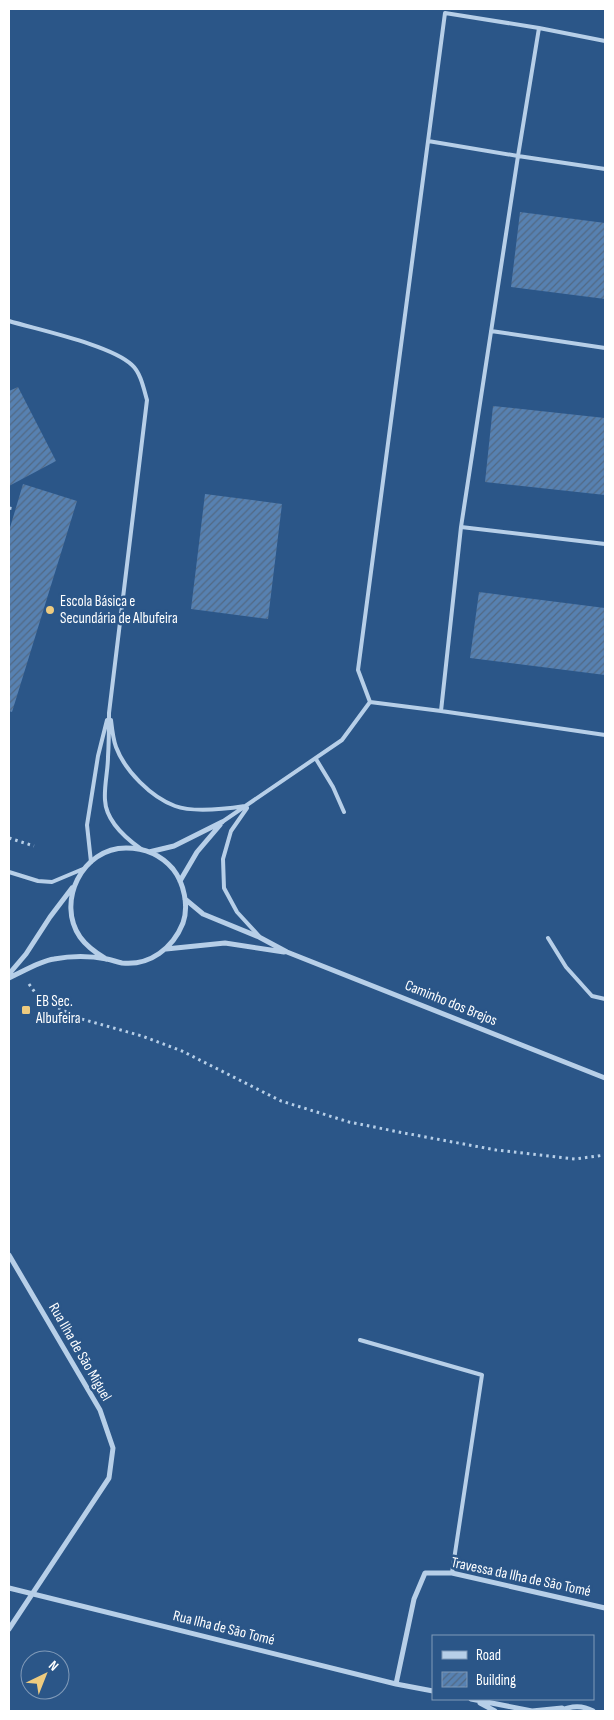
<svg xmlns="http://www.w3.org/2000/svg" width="614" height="1720" viewBox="0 0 614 1720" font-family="'Sofia Sans Condensed',sans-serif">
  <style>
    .building { fill: url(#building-hatch) }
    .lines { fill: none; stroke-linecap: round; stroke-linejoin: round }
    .path { stroke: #b7cfe8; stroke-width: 3; stroke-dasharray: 2.5 4; stroke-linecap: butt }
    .lane { stroke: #b7cfe8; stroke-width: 4 }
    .street { stroke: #b7cfe8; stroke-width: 5 }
    .poi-dot { fill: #eecb7f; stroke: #2b5688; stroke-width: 2 }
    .labels { text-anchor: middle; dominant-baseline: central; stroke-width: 5; stroke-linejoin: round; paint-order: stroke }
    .poi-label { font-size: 15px; fill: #fff; stroke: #2b5688; text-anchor: start }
    .street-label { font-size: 15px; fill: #fff; stroke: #2b5688 }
  </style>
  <defs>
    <pattern id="building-hatch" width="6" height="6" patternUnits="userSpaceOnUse" patternTransform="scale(1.25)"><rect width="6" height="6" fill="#5781b1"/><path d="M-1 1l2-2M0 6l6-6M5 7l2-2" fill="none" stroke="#526984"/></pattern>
  </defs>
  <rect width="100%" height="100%" fill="#2b5688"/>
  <path class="building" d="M520,212L605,223V299L511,287Z
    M18,387L56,461L9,486V391Z
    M493,406L605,418V495L485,482Z
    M23,484L77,501L12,712L9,711V531Z
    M205,494L282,504L268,619L191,609Z
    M479,592L605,608V675L470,658Z"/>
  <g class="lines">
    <path class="path" d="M9,508L15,509
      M9,838L34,846
      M29,984L39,998L78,1018L142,1036L182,1051L281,1101L349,1122L404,1133L496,1150L575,1159L605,1155"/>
    <path class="lane" d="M539,28L605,41
      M428,141L518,156L605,169
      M9,321C39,330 111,345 132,365C141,373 144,390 147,400L109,713C109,728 109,742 108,757C108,771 104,785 105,800C106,821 124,837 141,849
      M491,331L605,348
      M461,527L605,544
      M441,711L605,735
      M111,720C112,729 113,739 116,747C125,771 151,797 175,806C194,813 225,809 245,806
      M316,759L333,787L344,812
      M247,808L231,831L223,859L224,888L237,912L259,936
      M222,822L342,740L370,702L358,670L445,13L539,28L518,156L461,527L441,711L370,702
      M91,862L87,825L98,756L107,720
      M9,872L38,881L52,882L83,869
      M548,938L566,967L592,996L605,999
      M360,1340L482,1375L452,1573"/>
    <path class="street" d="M149,852L174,846L222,822
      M180,881L197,852L220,825
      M185,899L203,914L259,937L287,952L605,1078
      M166,949L225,943L284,952
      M9,974L26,954L50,917L72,888
      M9,978C22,972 40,961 54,959C70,956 91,956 107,959C112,960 117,962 122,963C150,966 173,948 183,923C189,906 184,883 173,869C161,855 144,848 126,848C82,848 56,902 80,937C87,947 96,953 106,959
      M9,1255L100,1410L113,1448L109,1478L9,1629
      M9,1588L396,1684L433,1691
      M396,1684L414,1599L425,1573H452L605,1608
      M471,1699L532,1711
      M480,1703L495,1711
      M532,1711L562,1708
      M559,1711C570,1706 581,1704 593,1711"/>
  </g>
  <g class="poi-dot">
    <circle cx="50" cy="610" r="5"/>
    <rect x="21" y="1005" width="10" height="10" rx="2.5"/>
  </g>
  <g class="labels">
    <g class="poi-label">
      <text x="60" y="601">Escola Básica e<tspan x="60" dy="17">Secundária de Albufeira</tspan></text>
      <text x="36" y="1001">EB Sec.<tspan x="36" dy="17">Albufeira</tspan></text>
    </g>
    <g class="street-label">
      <text transform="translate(451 1003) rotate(22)">Caminho dos Brejos</text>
      <text transform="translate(80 1352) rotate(60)">Rua Ilha de São Miguel</text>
      <text transform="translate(521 1577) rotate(12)">Travessa da Ilha de São Tomé</text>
      <text transform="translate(224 1628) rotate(14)">Rua Ilha de São Tomé</text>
    </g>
  </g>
  <rect width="614" height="1720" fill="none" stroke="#ffffff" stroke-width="20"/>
  <rect x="432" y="1635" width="162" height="65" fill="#2b5688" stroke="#809ab8"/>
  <rect x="442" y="1651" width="25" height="8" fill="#b7cfe8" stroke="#809ab8"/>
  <text x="476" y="1660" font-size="15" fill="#ffffff">Road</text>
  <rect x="442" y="1672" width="25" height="15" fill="url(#building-hatch)" stroke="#809ab8"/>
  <text x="476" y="1685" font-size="15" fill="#ffffff">Building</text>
  <g transform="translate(45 1675) rotate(43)"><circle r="24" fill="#2b5688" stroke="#809ab8"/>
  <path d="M0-4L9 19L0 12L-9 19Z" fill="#eecb7f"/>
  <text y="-8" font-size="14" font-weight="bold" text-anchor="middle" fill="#ffffff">N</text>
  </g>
</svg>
